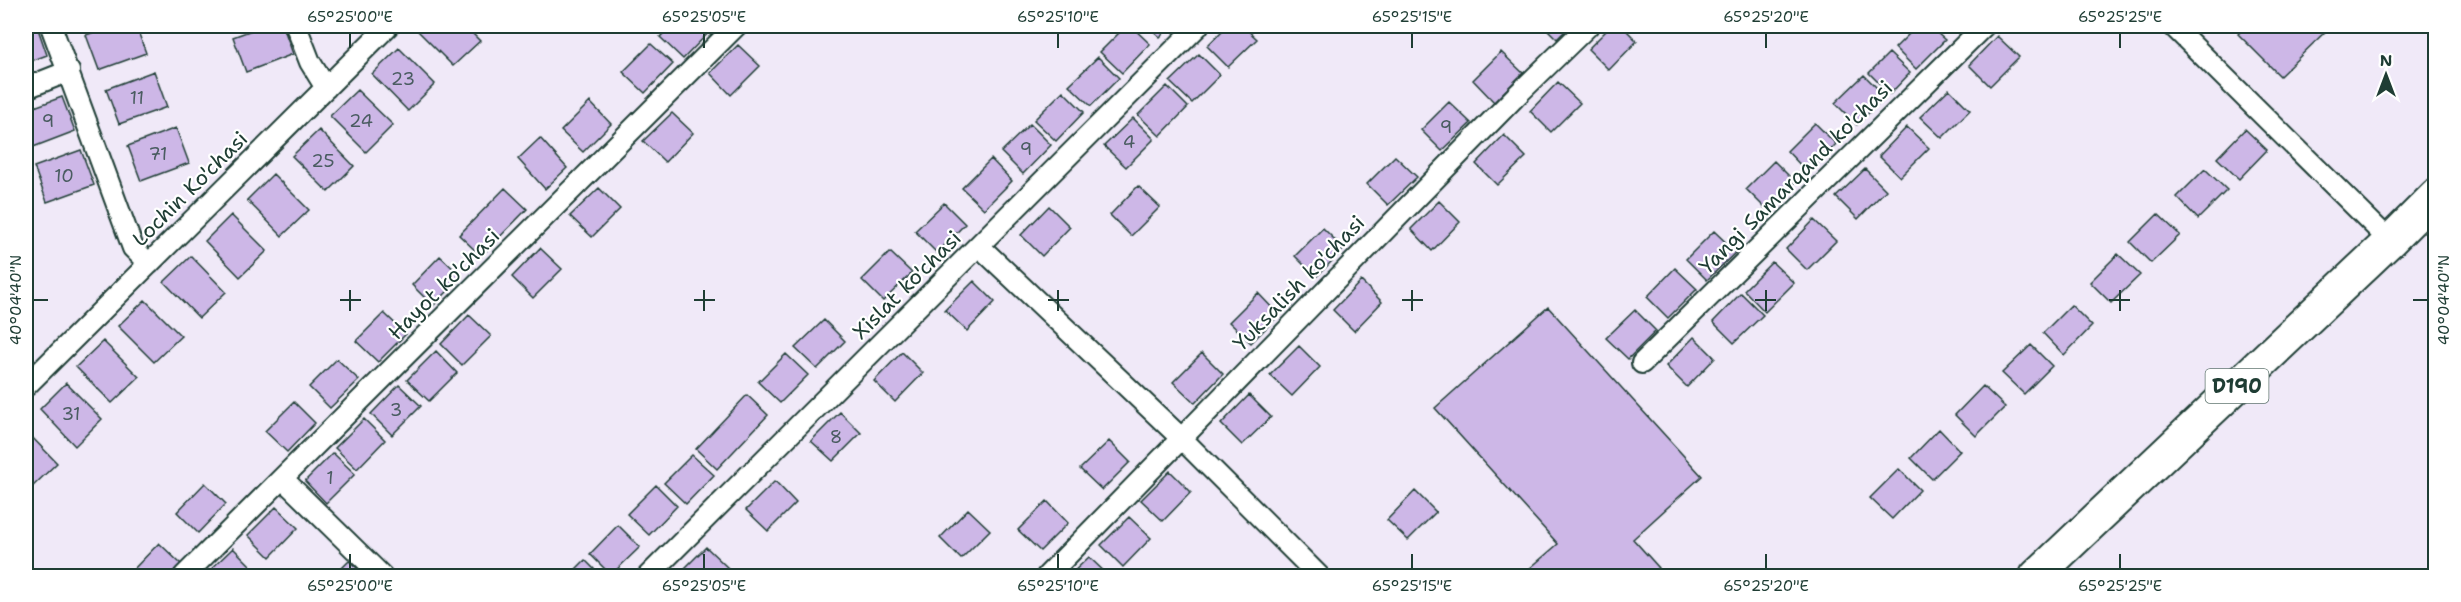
<svg xmlns="http://www.w3.org/2000/svg" width="2461" height="602" viewBox="0 0 2461 602" font-family="'Shantell Sans',sans-serif">
  <style>
    .building { fill: #cdb7e7; stroke: #1f3d34; stroke-width: 1.5 }
    .lines { fill: none; stroke-linecap: round; stroke-linejoin: round }
    .street-casing { stroke: #1f3d34; stroke-width: 24 }
    .primary-casing { stroke: #1f3d34; stroke-width: 36 }
    .street { stroke: #fff; stroke-width: 20 }
    .primary { stroke: #fff; stroke-width: 32 }
    .ticks { fill: none; stroke: #1f3d34; stroke-width: 2 }
    .labels { text-anchor: middle; dominant-baseline: central; stroke-width: 4.5; stroke-linejoin: round; paint-order: stroke }
    .number-label { font-size: 18px; fill: #4a5c61 }
    .shield { fill: #fff; stroke: #627771; stroke-width: 1.5 }
    .shield-label { font-size: 20px; font-weight: bold; fill: #1f3d34 }
    .street-label { font-size: 21px; fill: #1f3d34; stroke: #fff }
    .neatline { fill: none; stroke: #1f3d34; stroke-width: 2 }
    .ticks-label { font-size: 15px; text-anchor: middle; fill: #1f3d34 }
  </style>
  <rect width="100%" height="100%" fill="#f0e9f8"/>
  <filter id="ink" filterUnits="userSpaceOnUse"><feTurbulence type="fractalNoise" baseFrequency=".0167" numOctaves="2"/><feDisplacementMap in="SourceGraphic" scale="12" xChannelSelector="R" yChannelSelector="G"/><feConvolveMatrix kernelMatrix="1 2 1 2 8 2 1 2 1" color-interpolation-filters="sRGB"/></filter>
  <g filter="url(#ink)">
    <path class="building" d="M26,26H37L47,55L26,63Z
      M112,26H136L146,53L99,70L86,35Z
      M263,26H283L293,54L246,72L233,37Z
      M423,26H465L480,41L453,66L418,31Z
      M671,26H715L683,59L660,37Z
      M1126,26H1131L1150,44L1122,73L1100,52Z
      M1148,26H1171L1160,37Z
      M1227,26H1243L1257,39L1228,67L1207,46Z
      M1544,26H1570L1557,39Z
      M1611,26H1622L1637,41L1609,70L1588,49Z
      M1917,26H1929L1945,40L1916,69L1895,48Z
      M2246,26H2331L2280,76L2238,34Z
      M1997,36L2019,57L1990,86L1969,65Z
      M651,44L673,64L645,93L623,72Z
      M738,45L760,66L731,95L710,73Z
      M399,48L435,84L408,111L372,74Z
      M1501,52L1523,73L1494,102L1473,80Z
      M1889,53L1910,73L1890,94L1869,73Z
      M1199,54L1220,75L1192,103L1170,82Z
      M1098,57L1119,78L1091,106L1069,85Z
      M154,71L167,107L119,124L106,89Z
      M1864,75L1885,96L1857,125L1835,103Z
      M1558,82L1580,103L1551,132L1530,111Z
      M1167,86L1188,107L1160,136L1138,115Z
      M1949,89L1970,110L1942,138L1920,117Z
      M357,90L393,125L366,152L330,116Z
      M1063,91L1084,112L1056,141L1034,120Z
      M62,97L75,131L28,149L26,143V110Z
      M590,102L611,124L583,152L561,131Z
      M1449,102L1471,123L1442,151L1421,130Z
      M672,113L693,133L665,162L643,141Z
      M1133,118L1154,139L1126,167L1104,146Z
      M1815,123L1836,144L1808,173L1787,151Z
      M1030,124L1051,145L1023,174L1001,152Z
      M1907,127L1929,148L1900,177L1879,156Z
      M176,128L189,163L141,181L128,146Z
      M2245,129L2267,150L2239,179L2217,158Z
      M319,130L354,166L328,192L292,156Z
      M1504,135L1526,157L1497,185L1476,164Z
      M540,138L567,168L545,189L518,159Z
      M81,150L94,185L47,202L34,167Z
      M1395,156L1417,177L1388,205L1367,184Z
      M991,159L1012,181L984,209L962,188Z
      M1774,161L1795,182L1767,210L1746,189Z
      M1865,169L1886,190L1858,219L1836,197Z
      M2205,169L2227,190L2198,219L2177,197Z
      M273,174L309,210L282,236L247,200Z
      M1138,186L1160,207L1131,236L1110,215Z
      M505,188L527,209L481,256L459,235Z
      M599,188L620,209L592,237L570,216Z
      M1439,201L1460,222L1432,251L1411,229Z
      M944,203L965,224L937,253L915,231Z
      M1049,206L1070,227L1042,256L1021,235Z
      M2158,214L2180,235L2151,263L2130,242Z
      M231,215L267,251L240,277L205,241Z
      M1814,220L1836,241L1807,270L1786,249Z
      M1323,228L1344,249L1316,277L1295,256Z
      M1714,231L1736,252L1707,280L1686,259Z
      M540,248L562,269L533,298L512,277Z
      M890,252L912,273L883,301L862,280Z
      M2118,254L2140,275L2111,303L2090,282Z
      M191,256L226,292L199,318L164,282Z
      M440,256L462,277L433,306L412,285Z
      M1772,262L1794,283L1765,312L1744,290Z
      M1675,268L1697,289L1668,318L1647,297Z
      M974,281L995,302L967,331L945,310Z
      M1361,281L1382,302L1354,331L1333,310Z
      M1258,293L1279,315L1251,343L1229,322Z
      M1741,293L1763,315L1734,343L1713,322Z
      M145,300L181,336L154,362L118,326Z
      M2071,305L2092,326L2064,355L2043,333Z
      M1548,307L1702,476L1633,539L1659,568L1649,576H1521L1558,544L1435,408Z
      M1635,310L1656,331L1628,359L1606,338Z
      M384,313L406,334L378,362L356,341Z
      M469,315L491,336L462,365L441,344Z
      M824,320L845,341L817,369L795,348Z
      M1694,337L1715,358L1687,387L1666,366Z
      M103,341L139,377L112,403L76,367Z
      M2031,345L2052,366L2024,394L2002,373Z
      M1299,346L1320,367L1292,396L1270,375Z
      M436,351L457,373L429,401L407,380Z
      M902,352L923,373L895,402L874,381Z
      M1202,353L1223,374L1195,403L1173,382Z
      M786,354L808,375L780,403L758,382Z
      M337,359L359,380L330,408L309,387Z
      M66,383L102,419L75,446L40,409Z
      M399,385L421,406L392,435L371,414Z
      M1983,386L2005,407L1976,436L1955,415Z
      M747,395L768,415L717,469L696,449Z
      M1249,395L1271,417L1242,445L1221,424Z
      M294,402L315,423L287,452L265,431Z
      M840,412L861,433L833,461L811,441Z
      M364,419L385,440L357,469L335,448Z
      M1939,429L1960,451L1932,479L1911,458Z
      M26,431L57,463L30,489L26,485Z
      M1109,441L1130,462L1102,490L1080,469Z
      M333,453L355,474L326,503L305,481Z
      M692,455L714,475L686,504L664,483Z
      M1899,469L1920,490L1892,519L1870,498Z
      M1170,471L1191,492L1163,521L1141,500Z
      M775,481L796,503L768,531L746,510Z
      M205,483L226,504L198,533L177,512Z
      M656,485L677,506L649,535L627,514Z
      M1415,491L1436,512L1408,540L1387,520Z
      M1047,501L1068,523L1040,551L1018,530Z
      M276,507L298,528L270,557L248,535Z
      M968,509L990,530L961,559L940,538Z
      M1129,517L1151,538L1123,567L1101,545Z
      M618,525L640,547L611,575L590,554Z
      M159,543L181,564L169,576H136L131,572Z
      M706,547L728,568L719,576H679L678,575Z
      M233,548L254,569L247,576H204Z
      M1089,557L1109,576H1069Z
      M585,560L601,576H569Z
      M349,561L366,576H334Z"/>
    <g class="lines">
      <g class="street-casing">
        <path id="street" d="M51,26L133,248L149,264
          M296,26L310,62L326,88
          M2173,26L2390,241
          M26,88L69,71
          M979,246L1181,438L1319,576
          M1642,363L1984,26
          M26,386L388,26
          M283,479L382,576
          M184,576L736,26
          M648,576L1198,26
          M1047,576L1515,97L1588,26"/>
      </g>
      <g class="primary-casing">
        <path id="primary" d="M2036,576L2390,241L2436,195"/>
      </g>
      <use href="#street" class="street"/>
      <use href="#primary" class="primary"/>
    </g>
  </g>
  <path class="ticks" d="M350,33V48M704,33V48M1058,33V48M1412,33V48M1766,33V48M2120,33V48M350,290V311M704,290V311M1058,290V311M1412,290V311M1766,290V311M2120,290V311M33,300H48M340,300H361M694,300H715M1048,300H1069M1402,300H1423M1755,300H1776M2109,300H2130M2413,300H2428M350,554V569M704,554V569M1058,554V569M1412,554V569M1766,554V569M2120,554V569"/>
  <g class="labels">
    <g class="number-label">
      <text x="403" y="79">23</text>
      <text x="137" y="98">11</text>
      <text x="48" y="121">9</text>
      <text x="361" y="121">24</text>
      <text x="1446" y="127">9</text>
      <text x="1129" y="142">4</text>
      <text x="1026" y="149">9</text>
      <text x="158" y="154">71</text>
      <text x="323" y="161">25</text>
      <text x="64" y="176">10</text>
      <text x="396" y="410">3</text>
      <text x="71" y="414">31</text>
      <text x="836" y="437">8</text>
      <text x="330" y="478">1</text>
    </g>
    <rect class="shield" x="2205.5" y="369" width="63" height="34" rx="4.5"/>
    <g class="shield-label">
      <text x="2237" y="386">D190</text>
    </g>
    <g class="street-label">
      <text transform="translate(1796 177) rotate(-45)">Yangi Samarqand ko'chasi</text>
      <text transform="translate(190 189) rotate(-45)">Lochin Ko'chasi</text>
      <text transform="translate(1299 283) rotate(-46)">Yuksalish ko'chasi</text>
      <text transform="translate(444 284) rotate(-45)">Hayot ko'chasi</text>
      <text transform="translate(907 285) rotate(-45)">Xislat ko'chasi</text>
    </g>
  </g>
  <rect width="2461" height="602" fill="none" stroke="#fff" stroke-width="66"/>
  <g transform="translate(2386 75)" stroke="#ffffff" stroke-width="4.5" paint-order="stroke">
  <path d="M0-4.5L10 22L0 15L-10 22Z" fill="#1f3d34"/>
  <text y="-9" font-size="16" font-weight="bold" text-anchor="middle" fill="#1f3d34">N</text>
  </g>
  <rect x="33" y="33" width="2395" height="536" class="neatline"/>
  <g class="ticks-label">
    <text x="350" y="22">65°25'00"E</text>
    <text x="704" y="22">65°25'05"E</text>
    <text x="1058" y="22">65°25'10"E</text>
    <text x="1412" y="22">65°25'15"E</text>
    <text x="1766" y="22">65°25'20"E</text>
    <text x="2120" y="22">65°25'25"E</text>
    <text transform="translate(16 300) rotate(-90)" y="5">40°04'40"N</text>
    <text transform="translate(2444 300) rotate(-90)" y="5">40°04'40"N</text>
    <text x="350" y="591">65°25'00"E</text>
    <text x="704" y="591">65°25'05"E</text>
    <text x="1058" y="591">65°25'10"E</text>
    <text x="1412" y="591">65°25'15"E</text>
    <text x="1766" y="591">65°25'20"E</text>
    <text x="2120" y="591">65°25'25"E</text>
  </g>
</svg>
